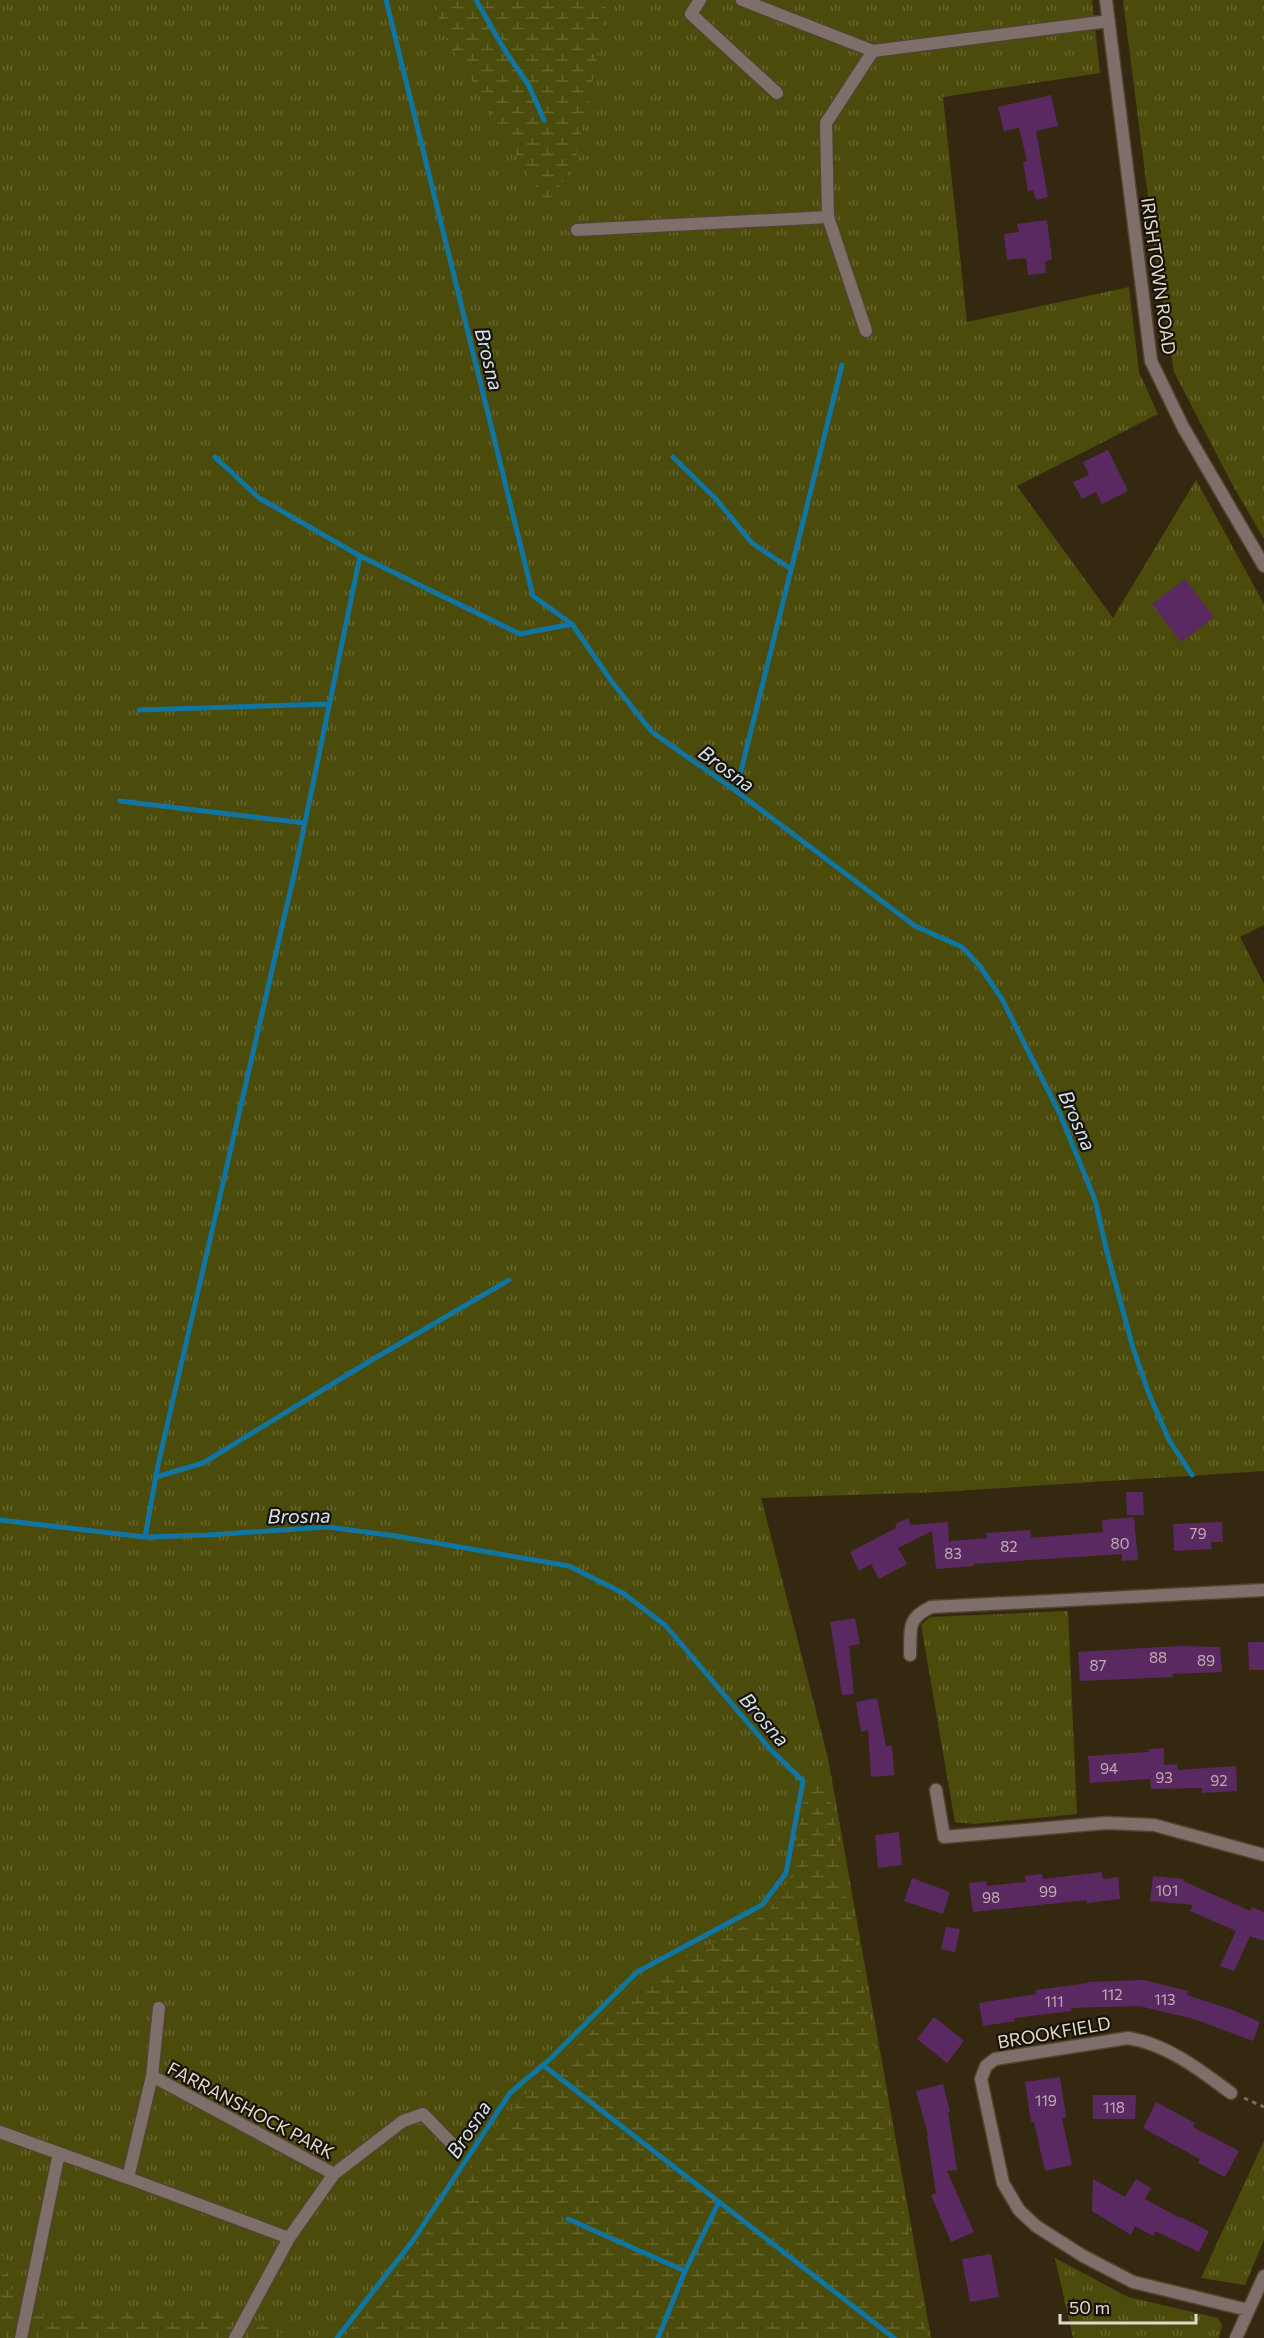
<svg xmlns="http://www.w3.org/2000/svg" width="1264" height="2338" viewBox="0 0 1264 2338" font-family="Commissioner,sans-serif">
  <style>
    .grass { fill: url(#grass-tufts) }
    .wetland { fill: url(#wetland-marsh) }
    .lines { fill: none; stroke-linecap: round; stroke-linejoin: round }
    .stream { stroke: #1075a1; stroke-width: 5 }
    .building { fill: #5b2961 }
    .minor-casing { stroke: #51442e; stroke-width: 15 }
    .path { stroke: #786d59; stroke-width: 3; stroke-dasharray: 4.5 4.5; stroke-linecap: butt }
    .minor { stroke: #7e6f6b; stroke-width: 12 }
    .labels { text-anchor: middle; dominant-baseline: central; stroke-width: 4.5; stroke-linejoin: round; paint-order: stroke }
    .number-label { font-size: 15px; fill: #c0adb0 }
    .street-label { font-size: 18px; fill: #e1d9cb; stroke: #181208 }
    .water-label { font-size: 20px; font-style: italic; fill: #d0e4f1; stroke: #181208 }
  </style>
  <defs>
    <pattern id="grass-tufts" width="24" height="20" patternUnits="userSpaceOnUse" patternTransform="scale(1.5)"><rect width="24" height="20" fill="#4b4c0b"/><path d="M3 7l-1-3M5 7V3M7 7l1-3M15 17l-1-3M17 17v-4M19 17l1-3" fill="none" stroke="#65652d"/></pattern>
    <pattern id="wetland-marsh" width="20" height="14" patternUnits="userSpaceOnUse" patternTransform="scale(1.5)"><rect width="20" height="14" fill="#4b4c0b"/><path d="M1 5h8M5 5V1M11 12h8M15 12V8" fill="none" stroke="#65652d"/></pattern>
  </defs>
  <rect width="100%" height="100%" fill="#352810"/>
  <path class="grass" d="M0,0H1092L1100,73L943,97L967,322L1129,287L1139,372L1158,414L1017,486L1113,618L1196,480L1264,604V925L1240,937L1264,984V1471L939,1492L761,1498L828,1758L931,2338H0Z
    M1123,0H1264V539L1232,484L1174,372L1157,267Z
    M1068,1611L1077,1814L974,1824L955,1822L921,1625L930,1617Z
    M1264,2141V2240L1245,2285L1201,2278Z
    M1055,2258L1128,2297L1218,2318L1222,2325L1219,2338H1073Z"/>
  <path class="wetland" d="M434,0H607L593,79L574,165L547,204L444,36Z
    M808,1777L827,1786L833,1811L839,1863L852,1921L927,2338H343L412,2253L519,2101L644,1981L768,1912L791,1876Z
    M0,2241L18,2317L223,2308L292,2338H0Z"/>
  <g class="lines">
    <path class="stream" d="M386,0L533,596L572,624L612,682L652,732L736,791L915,926L962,947L979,965L1002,999L1060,1114L1095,1200L1107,1252L1133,1348L1149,1394L1169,1440L1192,1475
      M476,0L504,49L529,86L544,120
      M215,457L259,498L360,556L520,634L572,624
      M673,457L716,499L752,543L791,569
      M139,710L329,704
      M736,791L842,365
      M120,801L304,823
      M156,1477L203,1463L365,1364L509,1280
      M0,1520L145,1537L208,1535L327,1527L396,1536L569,1566L623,1593L666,1626L770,1749L803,1781L786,1873L762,1905L637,1972L549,2060L510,2093L414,2239L337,2338
      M145,1537L158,1465L296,866L360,556
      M543,2065L894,2338
      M568,2219L685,2271
      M658,2338L685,2271L718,2204"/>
  </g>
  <path class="building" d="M1051,95L1058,126L1036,131L1048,197L1036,200L1033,190L1028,192L1023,162L1027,161L1019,128L1004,131L998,107Z
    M1047,220L1052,260L1045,261L1046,273L1028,275L1026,258L1007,260L1004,234L1019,232L1017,224Z
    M1108,450L1128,491L1102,504L1096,492L1082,499L1073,482L1089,475L1083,462Z
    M1185,579L1214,617L1181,642L1152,604Z
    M1126,1492H1143L1144,1515H1127Z
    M1134,1517L1138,1560L1122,1561V1554L973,1564L974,1566L936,1569L932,1531L898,1548L907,1564L879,1579L871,1564L859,1571L850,1552L896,1528L895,1524L908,1518L911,1525L948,1522L949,1541L987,1538L986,1533L1030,1530L1031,1538L1103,1532L1102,1520Z
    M1222,1522L1223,1542H1211L1212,1549L1174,1551L1173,1524Z
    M855,1618L860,1644L849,1646L854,1694L842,1695L830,1622Z
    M1248,1642H1264V1670H1249Z
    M1178,1646L1220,1647L1222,1672L1172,1674L1173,1677L1080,1681L1078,1652Z
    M877,1698L886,1746H892L894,1775L871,1777L868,1730L861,1732L856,1702Z
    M1164,1748V1765L1177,1764L1178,1770L1236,1766L1237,1791L1202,1793V1788L1151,1789L1150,1779L1090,1783L1088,1756L1149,1752L1148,1749Z
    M899,1832L902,1865L878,1868L875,1835Z
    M1102,1872L1103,1879L1118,1877L1120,1899L1087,1903V1900L973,1912L969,1883L986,1881L987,1886L1026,1882L1025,1876L1042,1874L1043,1879Z
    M1153,1876L1184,1879L1183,1881L1250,1911L1252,1907L1264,1912V1941L1250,1936L1234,1971L1220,1966L1236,1931L1190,1911L1193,1905L1150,1901Z
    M912,1878L950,1892L943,1914L904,1901Z
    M946,1927L960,1929L955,1952L941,1949Z
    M1144,1980L1188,1991L1187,1995L1230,2009L1260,2022L1253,2041L1194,2019L1139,2006L1071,2008L1072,2011L1014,2018L1015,2021L983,2026L979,2003L1036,1994V1990L1088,1983V1982Z
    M934,2017L964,2041L947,2063L917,2039Z
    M1060,2077L1066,2117L1062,2118L1072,2165L1045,2171L1034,2122H1031L1025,2082Z
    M943,2084L950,2112H948L957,2170L947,2171L974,2232L951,2242L931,2195L936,2193L927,2136L928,2135L916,2091Z
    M1093,2095H1136L1135,2119H1093Z
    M1156,2102L1195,2123L1193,2127L1239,2151L1225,2177L1198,2163L1200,2159L1143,2128Z
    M1093,2179L1125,2197L1136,2179L1151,2188L1145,2199L1180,2218L1181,2217L1209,2231L1199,2252L1155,2231L1153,2236L1135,2226L1131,2235L1092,2211Z
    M991,2254L999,2297L970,2302L962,2259Z"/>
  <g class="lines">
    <g class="minor-casing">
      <path id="minor" d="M700,0L691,14L777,93
        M742,0L873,51
        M1106,0L1151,361L1183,427L1264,566
        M577,230L828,217
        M866,331L828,217L826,123L873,51L1109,21
        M910,1655C911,1629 906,1619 931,1607L1264,1590
        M936,1790L944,1837L1106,1823L1154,1825L1264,1855
        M159,2008L152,2076L334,2174
        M152,2076L128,2178L289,2238
        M1231,2093C1200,2070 1167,2044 1128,2038L995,2059L986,2066L981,2079L1003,2183L1019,2210L1036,2226L1083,2256L1133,2282L1248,2310
        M0,2132L128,2178
        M21,2338L59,2153
        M235,2338L289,2238L334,2174L403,2121L423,2114L454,2146
        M1236,2338L1264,2276"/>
    </g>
    <path class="path" d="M1244,2098L1264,2107"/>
    <use href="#minor" class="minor"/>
  </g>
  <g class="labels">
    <g class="number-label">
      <text x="1198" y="1533">79</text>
      <text x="1120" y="1543">80</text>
      <text x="1009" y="1546">82</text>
      <text x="953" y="1553">83</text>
      <text x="1158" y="1657">88</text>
      <text x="1206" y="1660">89</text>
      <text x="1098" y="1665">87</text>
      <text x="1109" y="1768">94</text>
      <text x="1164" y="1777">93</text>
      <text x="1219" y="1780">92</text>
      <text x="1167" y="1890">101</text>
      <text x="1048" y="1891">99</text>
      <text x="991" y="1897">98</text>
      <text x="1112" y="1994">112</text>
      <text x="1165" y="1999">113</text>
      <text x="1054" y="2001">111</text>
      <text x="1046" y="2100">119</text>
      <text x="1114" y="2107">118</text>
    </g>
    <g class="street-label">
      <text transform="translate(1159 276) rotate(82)">IRISHTOWN ROAD</text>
      <text transform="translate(1054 2032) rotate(-10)">BROOKFIELD</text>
      <text transform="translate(251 2110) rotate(28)">FARRANSHOCK PARK</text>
    </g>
    <g class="water-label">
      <text transform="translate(490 359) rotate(76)">Brosna</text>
      <text transform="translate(727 768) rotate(36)">Brosna</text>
      <text transform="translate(1078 1120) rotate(66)">Brosna</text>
      <text transform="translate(299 1515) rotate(-1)">Brosna</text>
      <text transform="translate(765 1719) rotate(49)">Brosna</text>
      <text transform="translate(468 2129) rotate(-57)">Brosna</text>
    </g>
  </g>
  <path d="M1060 2314v9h136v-9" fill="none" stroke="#e1d9cb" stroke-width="3"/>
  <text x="1069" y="2314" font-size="18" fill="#e1d9cb" stroke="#181208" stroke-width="4.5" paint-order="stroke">50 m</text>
</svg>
